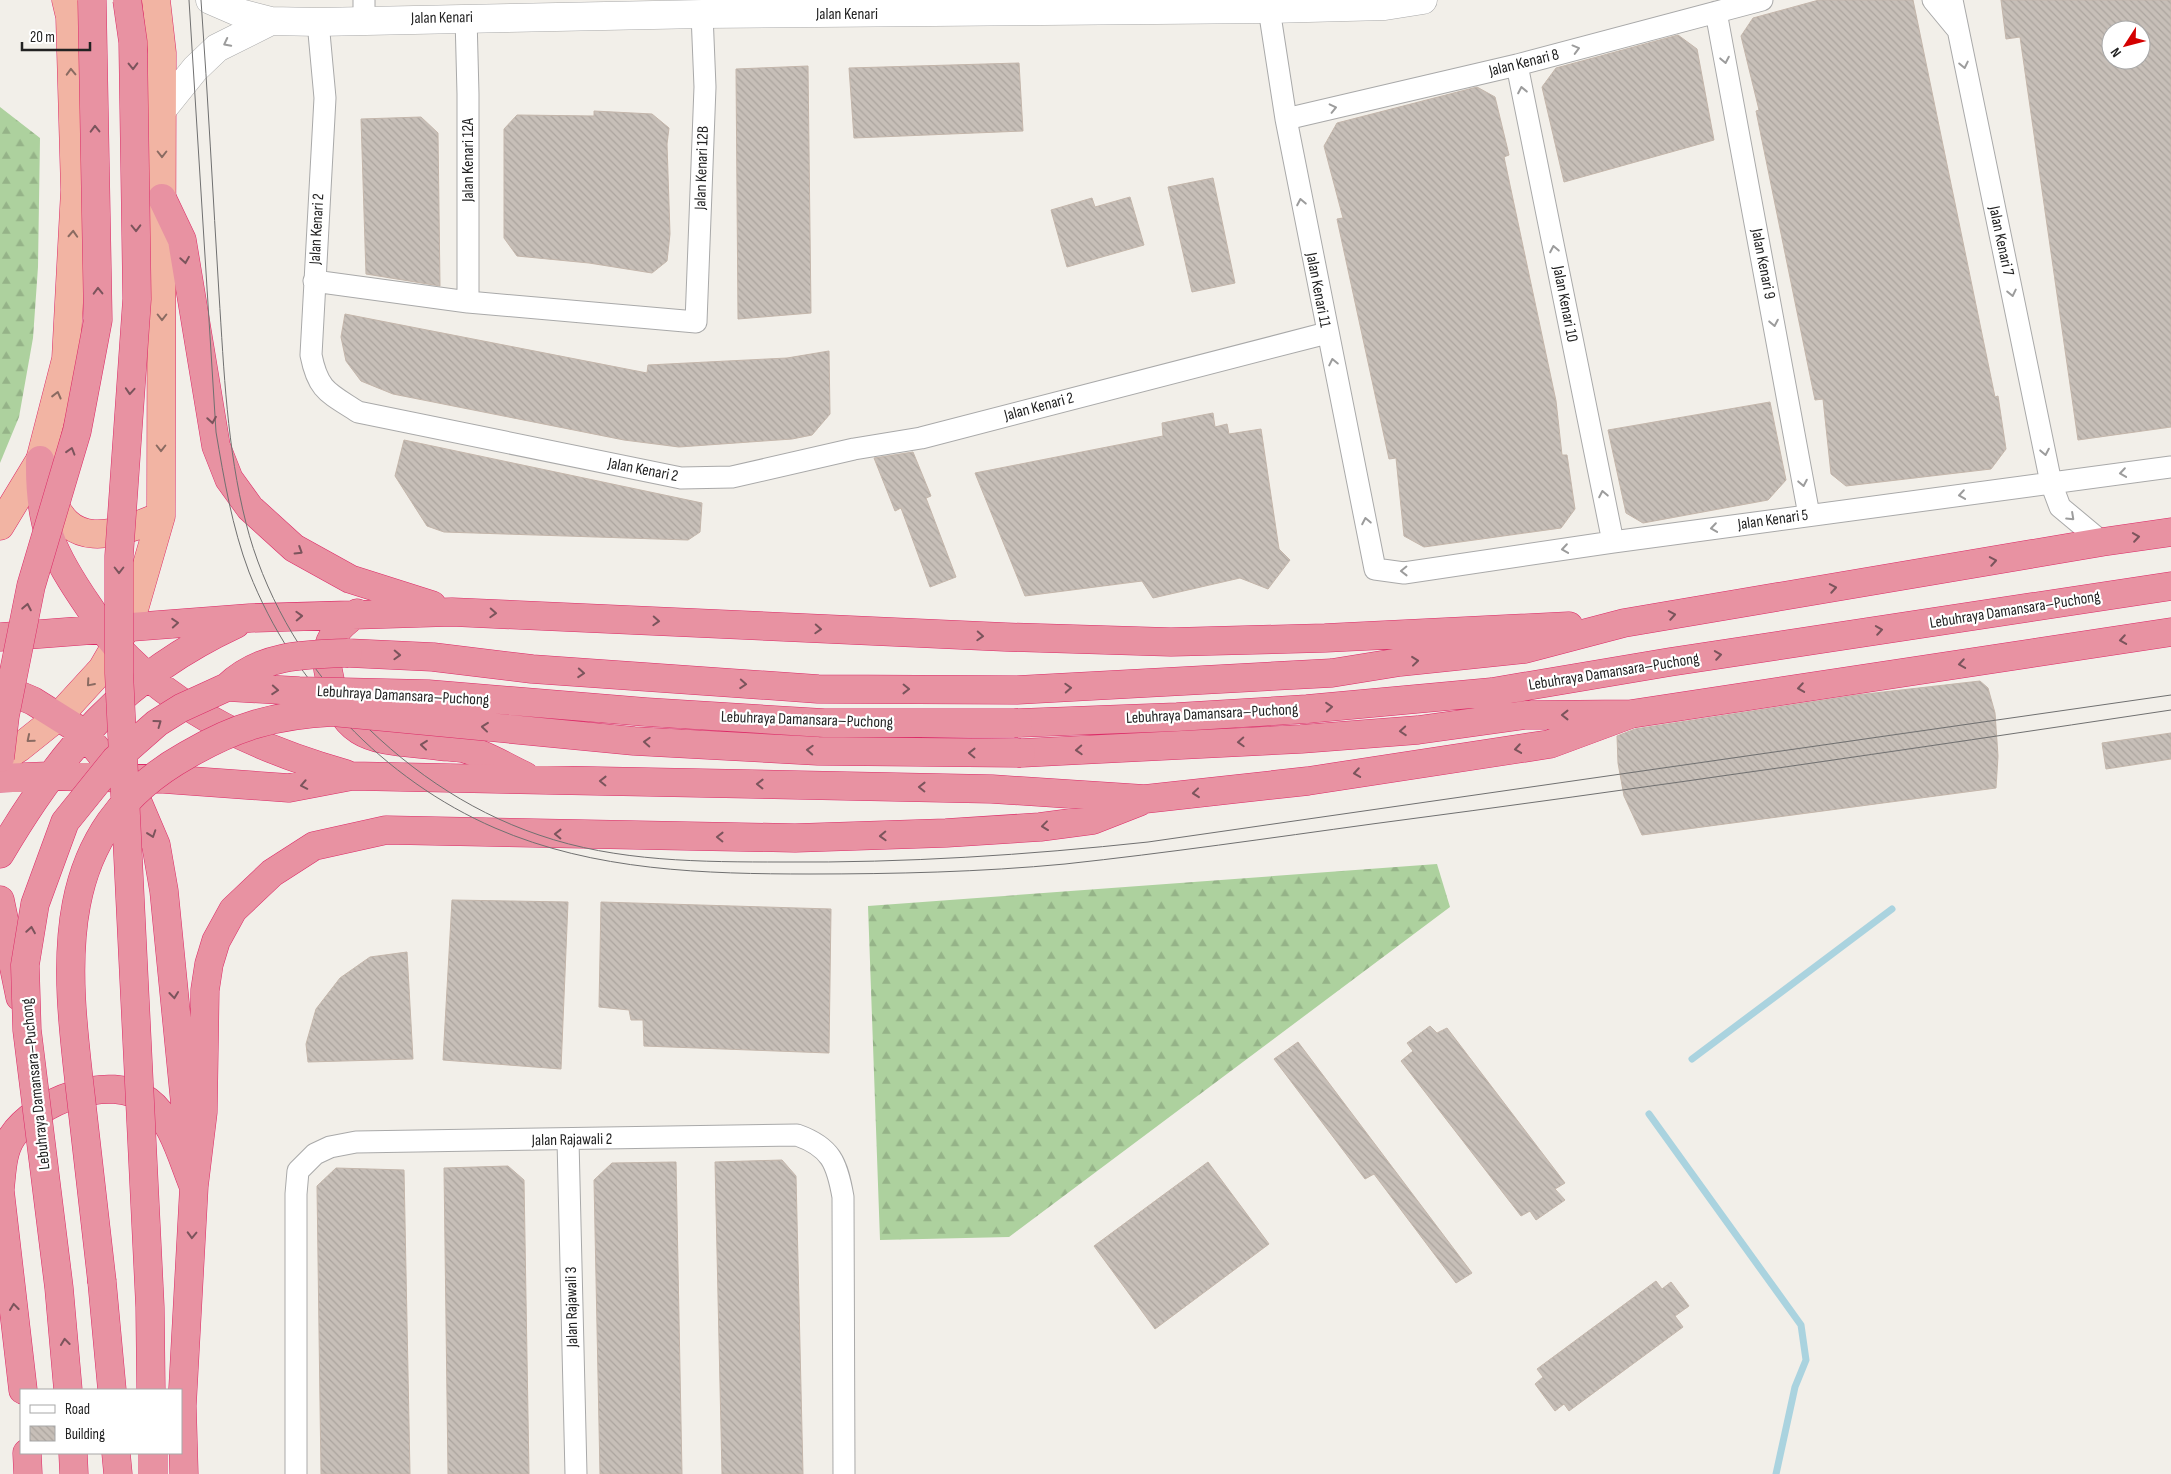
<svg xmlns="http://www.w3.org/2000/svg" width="2171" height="1474" viewBox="0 0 2171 1474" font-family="'Sofia Sans Condensed',sans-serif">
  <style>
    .forest { fill: url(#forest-firs) }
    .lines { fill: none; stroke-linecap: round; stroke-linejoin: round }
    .stream { stroke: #aad3df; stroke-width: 7 }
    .building { fill: url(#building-back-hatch); stroke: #c4b6ab; fill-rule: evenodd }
    .minor-casing { stroke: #a9a9a9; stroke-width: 23 }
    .tertiary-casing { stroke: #a9a9a9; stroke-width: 29 }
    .trunk-casing { stroke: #dc2a67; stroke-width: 29 }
    .motorway-casing { stroke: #dc2a67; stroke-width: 29 }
    .minor { stroke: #fff; stroke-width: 21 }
    .tertiary { stroke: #fff; stroke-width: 28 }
    .trunk { stroke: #f2b4a3; stroke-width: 28 }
    .motorway { stroke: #e892a2; stroke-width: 28 }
    .tram { stroke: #707070; stroke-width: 1 }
    .motorway-bridge-casing { stroke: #dc2a67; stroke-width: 29; stroke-linecap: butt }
    .motorway-bridge { stroke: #e892a2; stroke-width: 28 }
    .oneway { stroke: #9c9c9c }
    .oneway2 { stroke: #7b545c }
    .oneway3 { stroke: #8a6b62 }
    .labels { text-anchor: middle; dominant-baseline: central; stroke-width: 4.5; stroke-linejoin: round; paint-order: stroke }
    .street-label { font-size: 16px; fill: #222; stroke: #fff }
  </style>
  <defs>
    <pattern id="forest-firs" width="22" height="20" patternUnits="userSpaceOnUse" patternTransform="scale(1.25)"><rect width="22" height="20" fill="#add19e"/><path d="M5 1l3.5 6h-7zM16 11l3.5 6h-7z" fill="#95b388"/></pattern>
    <pattern id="building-back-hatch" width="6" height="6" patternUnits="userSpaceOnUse" patternTransform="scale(1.25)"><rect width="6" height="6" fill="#c7bfb8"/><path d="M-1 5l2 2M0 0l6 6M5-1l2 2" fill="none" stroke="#aba49e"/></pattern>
  </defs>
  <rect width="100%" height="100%" fill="#f2efe9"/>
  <path class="forest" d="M0,107L40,138L38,267L33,338L19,417L0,463Z
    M1437,864L1450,907L1009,1237L880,1240L868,906Z"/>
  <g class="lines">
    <path class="stream" d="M1692,1059L1892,909
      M1649,1114L1801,1325L1806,1360L1795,1387L1776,1474"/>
  </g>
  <path class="building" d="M1819,0H1913L1995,397L1998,396L2006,449L1991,469L1846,486L1831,474L1823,399L1815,400L1756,111L1759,110L1741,36L1753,18Z
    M2001,0H2171V427L2078,440L2020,37L2006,39ZM2111,30H2141V60H2111Z
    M1678,35L1697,49L1714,140L1564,182L1542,87L1556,68Z
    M1019,63L1023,131L854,138L849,68Z
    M808,66L811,313L738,319L736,69Z
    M1477,87L1495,97L1509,155L1504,157L1556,401L1562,455H1567L1575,509L1561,528L1424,547L1404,536L1396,458L1389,459L1337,219L1343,218L1324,146L1337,123Z
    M594,111L652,114L669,128L667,144L670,234L667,261L652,273L589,263L517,256L504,238V129L517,115L594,116Z
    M421,117L438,133L440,286L366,274L361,119Z
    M1213,178L1235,283L1192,292L1168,187Z
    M1130,197L1144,245L1067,267L1051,210L1092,198L1095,207Z
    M345,314L647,373L648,365L787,358L829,351L830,414L812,435L792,439L679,447L624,440L393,394L361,381L346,361L341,337Z
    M1770,402L1786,480L1768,500L1643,523L1626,513L1608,430Z
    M1213,413L1215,427L1227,424L1229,434L1261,429L1279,549L1290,560L1268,589L1240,578L1153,598L1142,581L1025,596L975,473L1163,436L1162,423Z
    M404,440L702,503L700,532L688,540L444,532L427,526L395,476Z
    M913,452L931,496L926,498L956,577L930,587L901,508L895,511L874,458Z
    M1980,681L1988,688L1995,713L1998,756L1996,788L1642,835L1624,796L1618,763L1617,736L1635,729L1857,695Z
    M2171,733V759L2106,769L2102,743Z
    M452,900L568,902L561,1069L443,1060Z
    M601,902L831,909L829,1053L644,1046L643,1020H631L629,1010L599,1007Z
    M407,952L413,1059L308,1062L306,1044L316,1009L340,978L370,957Z
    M1430,1026L1437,1033L1447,1028L1565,1183L1555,1189L1565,1200L1536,1220L1530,1211L1521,1216L1401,1061L1413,1051L1407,1043Z
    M1298,1042L1472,1273L1456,1283L1374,1174L1365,1179L1274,1059Z
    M782,1160L796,1176L803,1474H722L715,1162Z
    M676,1162L682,1474H600L594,1180L612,1163Z
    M1208,1162L1269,1244L1155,1329L1094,1246Z
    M508,1166L524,1180L529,1474H448L444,1168Z
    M336,1168L404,1170L410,1474H321L317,1186Z
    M1656,1281L1662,1289L1671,1282L1689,1306L1675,1316L1683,1327L1569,1411L1564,1404L1555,1411L1535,1384L1543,1377L1537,1369Z"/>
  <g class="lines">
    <g class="minor-casing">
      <path id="minor" d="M364,0V20
        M1933,0L1957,29
        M1952,0L2051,483L2060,507L2102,542
        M1269,9L1286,119L1375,569L1404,573L1613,542L2171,467
        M1716,12L1809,515
        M466,17L468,94V302
        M318,22L325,98L311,355C318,391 329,393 358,412L681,478L732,477L854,449L921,438L1327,333
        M1517,65L1613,542
        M1286,119L1517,65L1762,0
        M314,281L468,302L696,322L705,87L702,14
        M568,1140L576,1474
        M296,1474V1194L298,1171L315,1154L330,1147L356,1142L797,1135C831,1147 837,1163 843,1197L844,1474"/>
    </g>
    <g class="tertiary-casing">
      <path id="tertiary" d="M210,0L240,13L271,21L318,22L702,14L1269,9L1385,6L1423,0
        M162,110L195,69L217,48L271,21"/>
    </g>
    <g class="trunk-casing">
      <path id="trunk" d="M48,488C67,553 113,536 161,516
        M0,526L40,460L66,359L75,190L70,17L66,0
        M0,760L19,748L59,716L102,669L127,626L135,606L161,516L162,53L156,0"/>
    </g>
    <g class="motorway-casing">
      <path id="motorway" d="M162,198L182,240L216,446L229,479L250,508L294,548L350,579L432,605
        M40,460C39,526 52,553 89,607C98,620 106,635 117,647C178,713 261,750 346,774
        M357,613C336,628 323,642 328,670C341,744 375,739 439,746C447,747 457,747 466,749C486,755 506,767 525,776
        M0,637L250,618L452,612L1005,637L1171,642L1325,638L1569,626
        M348,653L433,657L532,669L818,689L1017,690L1332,673L1400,662L1525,649L1624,623L2102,542L2171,532
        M0,687L33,701L84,733L136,798L156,845L164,891L187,1124
        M1018,723L1177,717L1307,709L1492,692L1670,662L2171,586
        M1021,753L1301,739L1418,730L1525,715L1631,714L2171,632
        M0,778L49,776L164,779L289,788L352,776L992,789L1145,799L1308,781L1550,744L1631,714
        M0,854C61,750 124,676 236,624
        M0,900L20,997
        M0,1189C2,1172 2,1152 12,1137C35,1101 111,1072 148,1101C172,1119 182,1158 193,1185
        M0,1191L23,1390
        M102,1282L112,1390
        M27,1453L28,1474
        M73,1453L74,1474
        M116,1453L118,1474
        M153,1453V1474
        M184,1474L182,1406L194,1186L203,1112L205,990L209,964L216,941L233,910L272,873L314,846L386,830L795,838L946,833L1040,827L1093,820L1139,802"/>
    </g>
    <use href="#minor" class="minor"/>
    <use href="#tertiary" class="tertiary"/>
    <use href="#trunk" class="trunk"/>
    <use href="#motorway" class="motorway"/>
    <path class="tram" d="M189,0L216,432C224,479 232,527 249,572C293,684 384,780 495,828C594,871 705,874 810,874C895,874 981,872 1065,864C1167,853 1270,838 1372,824C1639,789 1905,750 2171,710
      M201,0C208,98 213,196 219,294C224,371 227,448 246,523C263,591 301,658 349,709C402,765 465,810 539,835C617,862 702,862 783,862C905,863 1027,855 1148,842L2171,695"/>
    <g class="motorway-bridge-casing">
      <path id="motorway-bridge" d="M127,0L133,42L137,299L119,556V673L150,1307L151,1390
        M227,687C260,655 304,654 348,653
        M0,758L5,716L31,586L77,431L98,320L92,0
        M102,1282C95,1221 88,1160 81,1098C65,963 49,832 187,755C237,726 275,715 333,712L634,741L818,751L1021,753
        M68,1390L59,1288L27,1030L25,965L35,904L65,822L115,760L157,723L181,708L227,687L299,691L428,694L646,712L824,723H1018"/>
    </g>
    <use href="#motorway-bridge" class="motorway-bridge"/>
  </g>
  <defs><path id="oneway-chevron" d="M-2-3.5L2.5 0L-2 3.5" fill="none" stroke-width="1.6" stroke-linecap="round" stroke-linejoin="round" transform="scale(1.25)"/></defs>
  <g class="oneway">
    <use href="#oneway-chevron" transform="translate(227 43) rotate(153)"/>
    <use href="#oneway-chevron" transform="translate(1576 49) rotate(-15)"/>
    <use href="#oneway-chevron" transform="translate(1725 60) rotate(79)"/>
    <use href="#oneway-chevron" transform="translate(1964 65) rotate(78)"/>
    <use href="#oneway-chevron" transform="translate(1522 90) rotate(-101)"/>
    <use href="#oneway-chevron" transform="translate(1333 108) rotate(-13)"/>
    <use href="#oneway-chevron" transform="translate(1301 202) rotate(-101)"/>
    <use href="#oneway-chevron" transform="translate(1554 249) rotate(-101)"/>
    <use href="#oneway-chevron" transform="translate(2012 293) rotate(78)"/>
    <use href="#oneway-chevron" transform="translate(1774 323) rotate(79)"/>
    <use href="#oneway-chevron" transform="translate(1333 362) rotate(-102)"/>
    <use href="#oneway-chevron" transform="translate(2045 452) rotate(79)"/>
    <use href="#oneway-chevron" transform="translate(2123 473) rotate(172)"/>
    <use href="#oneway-chevron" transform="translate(1803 483) rotate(79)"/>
    <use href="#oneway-chevron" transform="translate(1603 494) rotate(-101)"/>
    <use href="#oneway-chevron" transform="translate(1962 495) rotate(172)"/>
    <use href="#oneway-chevron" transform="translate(2071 517) rotate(43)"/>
    <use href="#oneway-chevron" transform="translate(1366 521) rotate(-101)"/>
    <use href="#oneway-chevron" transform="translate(1714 528) rotate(172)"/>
    <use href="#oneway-chevron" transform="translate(1565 549) rotate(172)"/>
    <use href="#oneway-chevron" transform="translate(1404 571) rotate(179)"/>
  </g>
  <g class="oneway2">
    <use href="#oneway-chevron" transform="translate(133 66) rotate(89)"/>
    <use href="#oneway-chevron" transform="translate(95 129) rotate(-91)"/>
    <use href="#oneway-chevron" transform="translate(136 228) rotate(89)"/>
    <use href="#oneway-chevron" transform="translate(185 260) rotate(81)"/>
    <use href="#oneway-chevron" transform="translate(98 291) rotate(-91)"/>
    <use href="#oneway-chevron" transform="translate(130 391) rotate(94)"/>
    <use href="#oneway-chevron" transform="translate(212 420) rotate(81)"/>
    <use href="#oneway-chevron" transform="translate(71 451) rotate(-73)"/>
    <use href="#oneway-chevron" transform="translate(2136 537) rotate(-8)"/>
    <use href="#oneway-chevron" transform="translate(299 551) rotate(32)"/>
    <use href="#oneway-chevron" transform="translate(1993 561) rotate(-10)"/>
    <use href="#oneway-chevron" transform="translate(119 570) rotate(90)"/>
    <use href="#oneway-chevron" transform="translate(1833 588) rotate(-10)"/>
    <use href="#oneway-chevron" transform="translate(27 607) rotate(-79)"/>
    <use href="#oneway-chevron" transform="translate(493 613) rotate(3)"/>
    <use href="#oneway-chevron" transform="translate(1672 615) rotate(-10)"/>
    <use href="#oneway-chevron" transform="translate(299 616) rotate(-2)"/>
    <use href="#oneway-chevron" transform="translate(656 621) rotate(3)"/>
    <use href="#oneway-chevron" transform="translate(175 623) rotate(-4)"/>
    <use href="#oneway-chevron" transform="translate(818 629) rotate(3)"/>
    <use href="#oneway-chevron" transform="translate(1879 630) rotate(-9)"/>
    <use href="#oneway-chevron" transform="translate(980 636) rotate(3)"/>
    <use href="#oneway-chevron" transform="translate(2123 640) rotate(171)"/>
    <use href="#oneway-chevron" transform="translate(397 655) rotate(2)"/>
    <use href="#oneway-chevron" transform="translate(1718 655) rotate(-9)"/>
    <use href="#oneway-chevron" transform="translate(1415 661) rotate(-6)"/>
    <use href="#oneway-chevron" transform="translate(1962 664) rotate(171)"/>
    <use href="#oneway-chevron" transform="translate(581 673) rotate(4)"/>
    <use href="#oneway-chevron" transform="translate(743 684) rotate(4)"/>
    <use href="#oneway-chevron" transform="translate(1068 688) rotate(-3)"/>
    <use href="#oneway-chevron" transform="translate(1801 688) rotate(171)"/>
    <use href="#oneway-chevron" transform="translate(906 689) rotate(1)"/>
    <use href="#oneway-chevron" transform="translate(275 690) rotate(4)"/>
    <use href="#oneway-chevron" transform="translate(1329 707) rotate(-5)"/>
    <use href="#oneway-chevron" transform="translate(1565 715) rotate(180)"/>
    <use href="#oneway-chevron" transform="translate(158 723) rotate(-36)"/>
    <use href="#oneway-chevron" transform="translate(485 727) rotate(-174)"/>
    <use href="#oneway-chevron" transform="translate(1403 731) rotate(176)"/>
    <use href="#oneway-chevron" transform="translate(647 742) rotate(-177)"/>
    <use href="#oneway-chevron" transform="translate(1241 742) rotate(177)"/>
    <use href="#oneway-chevron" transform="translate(424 745) rotate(-174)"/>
    <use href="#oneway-chevron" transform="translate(1518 749) rotate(171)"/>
    <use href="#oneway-chevron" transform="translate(810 750) rotate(-177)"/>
    <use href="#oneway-chevron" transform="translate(1079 750) rotate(177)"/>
    <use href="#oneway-chevron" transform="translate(972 753) rotate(-179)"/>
    <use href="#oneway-chevron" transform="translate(1357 773) rotate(171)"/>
    <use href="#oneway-chevron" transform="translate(603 781) rotate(-179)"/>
    <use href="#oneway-chevron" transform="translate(760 784) rotate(-179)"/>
    <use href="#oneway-chevron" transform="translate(304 785) rotate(169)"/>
    <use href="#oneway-chevron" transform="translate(922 787) rotate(-179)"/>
    <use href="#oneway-chevron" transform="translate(1196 793) rotate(174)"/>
    <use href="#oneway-chevron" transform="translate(1045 826) rotate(173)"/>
    <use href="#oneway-chevron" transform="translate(152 834) rotate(71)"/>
    <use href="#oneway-chevron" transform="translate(558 834) rotate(-179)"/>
    <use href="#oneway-chevron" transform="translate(883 836) rotate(178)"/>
    <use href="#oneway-chevron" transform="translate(720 837) rotate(-179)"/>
    <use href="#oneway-chevron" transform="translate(31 930) rotate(-81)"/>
    <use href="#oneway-chevron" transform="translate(174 995) rotate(84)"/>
    <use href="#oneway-chevron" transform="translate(192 1235) rotate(92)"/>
    <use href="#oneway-chevron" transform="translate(14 1307) rotate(-97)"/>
    <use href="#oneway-chevron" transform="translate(65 1342) rotate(-96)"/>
  </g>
  <g class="oneway3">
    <use href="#oneway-chevron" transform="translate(71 72) rotate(-92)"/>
    <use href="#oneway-chevron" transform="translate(162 154) rotate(90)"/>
    <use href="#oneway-chevron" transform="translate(73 234) rotate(-87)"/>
    <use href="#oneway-chevron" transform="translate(162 317) rotate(90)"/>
    <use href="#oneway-chevron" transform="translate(57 395) rotate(-76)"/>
    <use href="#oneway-chevron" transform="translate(161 448) rotate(90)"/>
    <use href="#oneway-chevron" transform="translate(90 683) rotate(131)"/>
    <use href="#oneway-chevron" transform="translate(30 739) rotate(140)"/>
  </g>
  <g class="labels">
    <g class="street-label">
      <text x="847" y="14">Jalan Kenari</text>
      <text transform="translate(442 18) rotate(-1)">Jalan Kenari</text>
      <text transform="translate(1524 63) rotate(-14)">Jalan Kenari 8</text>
      <text transform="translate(468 160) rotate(-90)">Jalan Kenari 12A</text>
      <text transform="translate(702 168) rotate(-88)">Jalan Kenari 12B</text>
      <text transform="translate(317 229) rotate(-87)">Jalan Kenari 2</text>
      <text transform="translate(2001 241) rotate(78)">Jalan Kenari 7</text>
      <text transform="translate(1763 264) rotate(79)">Jalan Kenari 9</text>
      <text transform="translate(1318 290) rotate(79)">Jalan Kenari 11</text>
      <text transform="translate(1565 304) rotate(79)">Jalan Kenari 10</text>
      <text transform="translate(1039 407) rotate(-15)">Jalan Kenari 2</text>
      <text transform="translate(643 470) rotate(11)">Jalan Kenari 2</text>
      <text transform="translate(1773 520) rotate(-8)">Jalan Kenari 5</text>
      <text transform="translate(2015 610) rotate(-9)">Lebuhraya Damansara–Puchong</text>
      <text transform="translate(1614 672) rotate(-9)">Lebuhraya Damansara–Puchong</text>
      <text transform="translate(403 696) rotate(3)">Lebuhraya Damansara–Puchong</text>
      <text transform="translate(1212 714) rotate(-3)">Lebuhraya Damansara–Puchong</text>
      <text transform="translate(807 720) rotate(2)">Lebuhraya Damansara–Puchong</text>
      <text transform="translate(36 1084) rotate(-96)">Lebuhraya Damansara–Puchong</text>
      <text transform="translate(572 1140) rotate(-1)">Jalan Rajawali 2</text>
      <text transform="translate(572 1307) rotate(-91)">Jalan Rajawali 3</text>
    </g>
  </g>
  <rect x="20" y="1389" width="162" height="65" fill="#ffffff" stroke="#a7a7a7"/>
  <rect x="30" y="1405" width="25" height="8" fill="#ffffff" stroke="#a7a7a7"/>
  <text x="65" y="1414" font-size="15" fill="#222222">Road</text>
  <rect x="30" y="1426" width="25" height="15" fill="url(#building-back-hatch)" stroke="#a7a7a7"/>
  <text x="65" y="1439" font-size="15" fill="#222222">Building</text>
  <g transform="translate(2126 45) rotate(234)"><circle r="24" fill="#ffffff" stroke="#a7a7a7"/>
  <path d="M0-4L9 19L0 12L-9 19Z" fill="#d40000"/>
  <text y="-8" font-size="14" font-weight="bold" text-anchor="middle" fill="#222222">N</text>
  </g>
  <path d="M22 42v8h68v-8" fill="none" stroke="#222222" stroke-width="2.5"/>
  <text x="30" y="42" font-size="15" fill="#222222" stroke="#ffffff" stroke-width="4" paint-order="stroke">20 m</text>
</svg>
